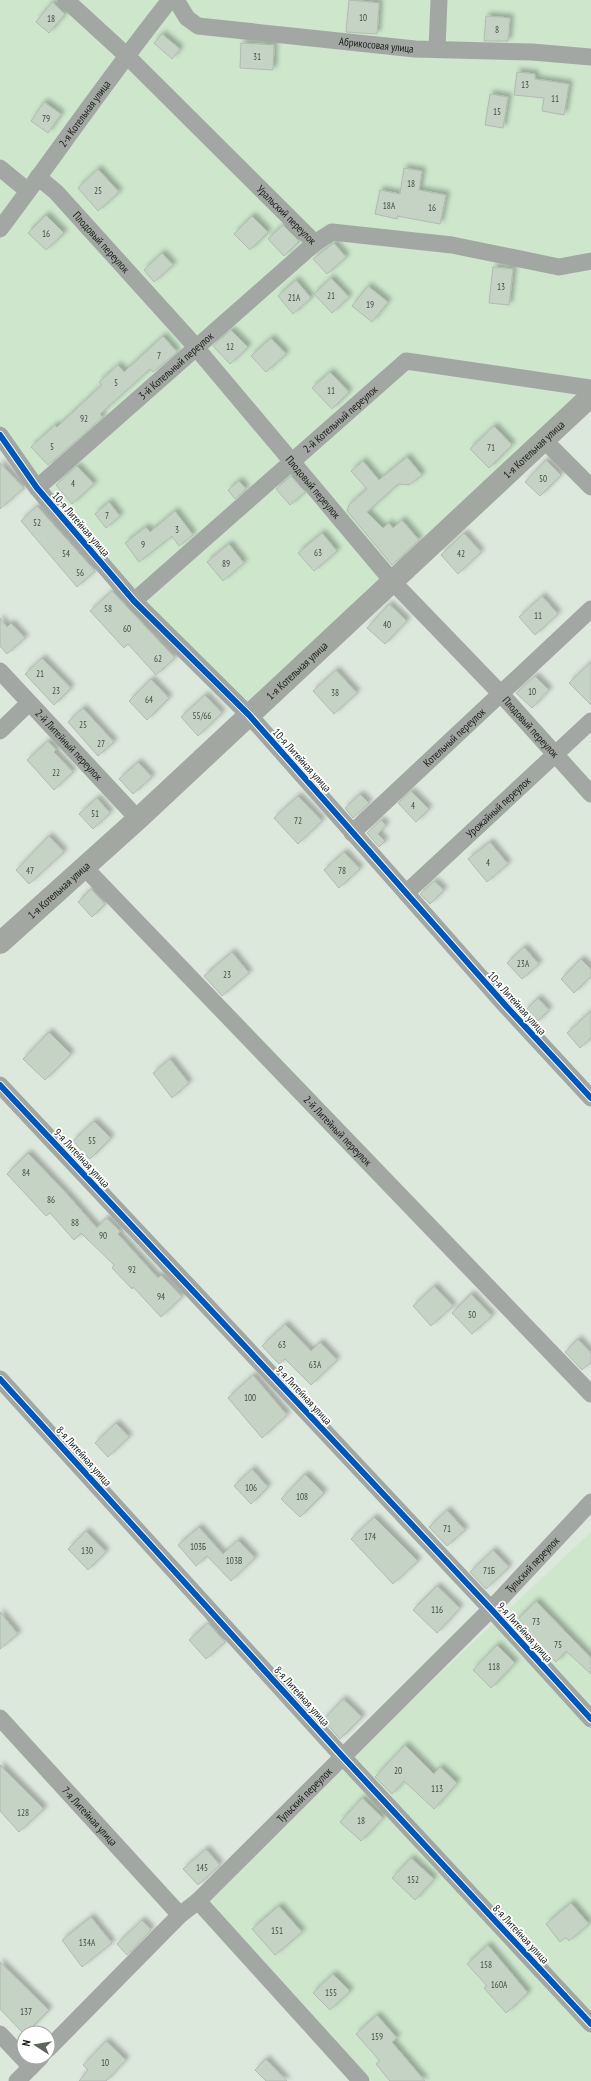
<svg xmlns="http://www.w3.org/2000/svg" width="591" height="2081" viewBox="0 0 591 2081" font-family="'PT Sans Narrow',sans-serif">
  <style>
    .green { fill: #cde6cc }
    .building { fill: #c5d3c5; stroke: #b2bab2; filter: url(#shadow) }
    .lines { fill: none; stroke-linecap: round; stroke-linejoin: round }
    .street { stroke: #a3a7a3; stroke-width: 17 }
    .secondary { stroke: #a2a7a1; stroke-width: 22 }
    .cycleway-casing { stroke: #fff; stroke-width: 8 }
    .cycleway { stroke: #0057b8; stroke-width: 6 }
    .labels { text-anchor: middle; dominant-baseline: central; stroke-width: 3.5; stroke-linejoin: round; paint-order: stroke }
    .number-label { font-size: 9px; fill: #434b42 }
    .street-label { font-size: 11px; fill: #181e17; stroke: #fff }
  </style>
  <defs>
    <filter id="shadow"><feDropShadow dx="3.5" dy="-3.5" stdDeviation="2" flood-color="#0004"/></filter>
  </defs>
  <rect width="100%" height="100%" fill="#dde8dd"/>
  <path class="green" d="M0,0H591V383L240,713L0,432Z
    M591,1532V2081H372L198,1901Z"/>
  <path class="building" d="M349,0L379,3L377,34L346,32Z
    M52,2L65,14L49,33L36,22Z
    M486,16L510,18L508,41H484Z
    M162,34L180,49L172,59L154,43Z
    M241,43L274,45L273,70L240,68Z
    M517,72L535,74V79L569,84L564,115L542,111L544,98L514,95Z
    M490,94L508,97L503,128L485,125Z
    M44,102L61,114L48,133L31,121Z
    M404,168L422,171L419,190L446,195L440,224L397,216V219L375,214L380,190L400,194Z
    M98,169L119,192L98,211L78,188Z
    M46,215L64,233L46,250L28,233Z
    M252,216L268,232L250,250L234,234Z
    M283,225L299,241L284,256L268,239Z
    M334,243L346,257L327,274L313,259Z
    M162,253L173,265L154,282L144,270Z
    M493,267L513,269L509,305L489,303Z
    M331,278L349,297L332,313L314,294Z
    M296,280L311,298L293,314L278,296Z
    M368,286L388,302L372,322L352,306Z
    M231,330L248,347L230,364L213,346Z
    M163,336L177,352L153,372L150,369L100,414L103,417L48,465L31,447L55,425L57,427L102,385L99,382L118,365L124,372Z
    M271,338L286,354L266,372L251,356Z
    M330,372L349,392L332,409L312,388Z
    M494,426L512,445L489,468L470,449Z
    M407,457L422,475L409,485L398,484L367,512L383,528L389,523L393,528L402,520L419,540L392,565L347,511L349,505L367,489L351,471L363,461L379,480Z
    M546,460L561,475L540,496L525,482Z
    M0,463L24,488L0,509Z
    M77,466L94,484L72,504L56,485Z
    M291,476L305,492L290,505L276,489Z
    M239,481L246,489L235,499L228,490Z
    M109,502L120,516L106,528L95,514Z
    M37,506L95,571L77,587L21,521Z
    M175,511L193,535L179,546L172,536L139,562L125,543L146,527L150,532Z
    M322,533L337,551L314,571L298,553Z
    M464,533L481,552L458,574L441,555Z
    M229,544L244,563L223,581L207,562Z
    M112,591L175,658L156,675L128,644L124,648L90,611Z
    M542,596L558,614L535,635L519,617Z
    M389,604L407,621L385,644L367,628Z
    M0,618L7,627L11,623L25,638L7,654L0,646Z
    M42,658L71,688L54,705L25,674Z
    M591,662V705L569,683Z
    M336,670L357,693L334,714L313,691Z
    M535,676L549,690L532,708L516,693Z
    M151,679L169,698L147,720L129,701Z
    M205,695L222,713L198,736L181,717Z
    M83,708L114,742L98,756L68,722Z
    M48,741L56,750L54,752L73,772L54,790L27,760Z
    M138,762L152,777L133,794L119,779Z
    M411,791L429,809L416,822L398,803Z
    M360,794L369,803L353,818L345,808Z
    M298,796L322,821L298,844L274,818Z
    M97,798L110,813L93,829L79,814Z
    M381,820L386,825L378,834L385,841L379,847L367,833Z
    M49,836L64,852L29,884L16,870Z
    M490,842L508,864L487,882L468,859Z
    M344,852L360,869L339,888L324,870Z
    M434,881L444,890L430,904L420,894Z
    M91,889L105,904L92,917L78,902Z
    M524,947L539,964L522,979L507,963Z
    M232,952L249,973L222,996L204,976Z
    M581,959L591,969V976L574,993L561,979Z
    M538,998L549,1010L536,1023L525,1011Z
    M591,1011V1038L580,1048L567,1033Z
    M49,1032L71,1054L45,1080L23,1059Z
    M170,1059L189,1083L172,1098L153,1073Z
    M94,1121L111,1138L90,1159L73,1141Z
    M28,1153L68,1195L97,1228L106,1218L120,1231L118,1234L158,1278L161,1275L182,1297L161,1317L133,1287L132,1289L112,1268L114,1265L81,1233L74,1240L50,1213L46,1216L7,1174Z
    M434,1286L453,1306L431,1326L413,1306Z
    M471,1294L492,1316L472,1334L452,1313Z
    M285,1324L311,1351L320,1342L337,1360L311,1385L285,1359L279,1364L262,1346Z
    M578,1339L591,1353V1362L582,1370L565,1352Z
    M253,1375L287,1415L262,1438L228,1398Z
    M116,1423L129,1437L108,1457L95,1443Z
    M252,1469L268,1487L251,1504L234,1486Z
    M305,1474L324,1493L300,1517L281,1499Z
    M447,1510L465,1530L447,1546L429,1527Z
    M374,1517L418,1561L393,1584L351,1539Z
    M199,1527L223,1554L238,1540L255,1558L231,1581L207,1556L196,1566L178,1545Z
    M86,1531L106,1552L88,1570L68,1549Z
    M493,1550L509,1567L486,1589L470,1572Z
    M437,1586L460,1608L437,1633L413,1610Z
    M536,1601L591,1658V1674L566,1651L556,1662L516,1621Z
    M0,1612L18,1634L0,1649Z
    M208,1623L225,1642L206,1659L189,1640Z
    M497,1645L515,1663L491,1688L473,1670Z
    M343,1699L362,1717L340,1739L323,1720Z
    M405,1745L434,1774L440,1767L457,1783L434,1809L404,1781L392,1794L375,1777Z
    M0,1765L44,1809L19,1832L0,1811Z
    M362,1798L383,1818L361,1841L340,1822Z
    M206,1849L220,1865L198,1885L183,1869Z
    M411,1858L434,1879L415,1900L392,1878Z
    M571,1903L589,1924L569,1941L566,1937L560,1942L546,1924Z
    M279,1906L302,1932L275,1955L252,1929Z
    M91,1917L112,1943L82,1967L62,1940Z
    M142,1920L151,1930L127,1955L117,1944Z
    M488,1945L528,1993L506,2013L484,1988L487,1986L467,1964Z
    M0,1962L49,2010L26,2033L24,2034L0,2009Z
    M333,1974L350,1991L330,2010L313,1993Z
    M377,2015L397,2038L392,2042L425,2081H390L376,2064L380,2061L356,2034Z
    M106,2041L126,2060L106,2081H79L88,2070L83,2065Z
    M266,2059L287,2081H266L255,2070Z"/>
  <g class="lines">
    <g class="street">
      <path id="s1" d="M66,0L126,55L315,243L332,232L452,245L559,267L591,261"/>
      <path id="s2" d="M176,0L187,18L198,26L415,49L532,52L591,57"/>
      <path d="M437,49L439,0"/>
      <path d="M0,168L28,191"/>
      <path id="s3" d="M38,177L56,192L188,338L393,582L501,694L591,794"/>
      <path id="s4" d="M0,229C57,153 111,74 170,0"/>
      <path d="M0,435L37,488L134,601L249,715L506,1006L591,1098"/>
      <path d="M544,440L591,487"/>
      <path id="s5" d="M37,488L315,243"/>
      <path id="s6" d="M134,601L406,361L591,388"/>
      <path id="s7" d="M0,671L138,819"/>
      <path d="M0,731L29,703"/>
      <path id="s8" d="M352,833L591,609"/>
      <path id="s9" d="M84,867L591,1394"/>
      <path id="s10" d="M406,893L591,721"/>
      <path d="M0,1085L491,1609L591,1719"/>
      <path d="M0,1379L343,1757L591,2024"/>
      <path id="s11" d="M0,1718L180,1915"/>
      <path d="M198,1901L361,2081"/>
      <path d="M0,2034L31,2067"/>
      <path id="s12" d="M48,2049L180,1915L198,1901L491,1609L591,1502"/>
      <path d="M17,2081L41,2057"/>
    </g>
    <path class="secondary" id="s13" d="M0,943L138,819L591,396"/>
    <g class="cycleway-casing">
      <path id="cycleway" d="M0,435L37,488L134,601L249,715L506,1006L591,1098
        M0,1085L491,1609L591,1719
        M0,1379L343,1757L591,2024"/>
    </g>
    <use href="#cycleway" class="cycleway"/>
  </g>
  <g class="labels">
    <g class="number-label">
      <text x="363" y="17">10</text>
      <text x="51" y="18">18</text>
      <text x="497" y="29">8</text>
      <text x="257" y="56">31</text>
      <text x="525" y="84">13</text>
      <text x="555" y="98">11</text>
      <text x="497" y="111">15</text>
      <text x="46" y="118">79</text>
      <text x="411" y="183">18</text>
      <text x="98" y="190">25</text>
      <text x="389" y="205">18А</text>
      <text x="432" y="207">16</text>
      <text x="46" y="233">16</text>
      <text x="501" y="286">13</text>
      <text x="331" y="295">21</text>
      <text x="294" y="297">21А</text>
      <text x="370" y="304">19</text>
      <text x="230" y="346">12</text>
      <text x="159" y="355">7</text>
      <text x="116" y="382">5</text>
      <text x="331" y="390">11</text>
      <text x="84" y="418">92</text>
      <text x="52" y="446">5</text>
      <text x="491" y="447">71</text>
      <text x="543" y="478">50</text>
      <text x="73" y="483">4</text>
      <text x="107" y="515">7</text>
      <text x="37" y="522">52</text>
      <text x="177" y="529">3</text>
      <text x="143" y="544">9</text>
      <text x="318" y="552">63</text>
      <text x="66" y="553">54</text>
      <text x="461" y="553">42</text>
      <text x="226" y="563">89</text>
      <text x="80" y="572">56</text>
      <text x="108" y="608">58</text>
      <text x="538" y="615">11</text>
      <text x="387" y="624">40</text>
      <text x="127" y="628">60</text>
      <text x="158" y="658">62</text>
      <text x="40" y="673">21</text>
      <text x="56" y="690">23</text>
      <text x="532" y="691">10</text>
      <text x="335" y="692">38</text>
      <text x="149" y="699">64</text>
      <text x="202" y="715">55/66</text>
      <text x="83" y="724">25</text>
      <text x="101" y="743">27</text>
      <text x="56" y="772">22</text>
      <text x="413" y="805">4</text>
      <text x="95" y="813">51</text>
      <text x="298" y="820">72</text>
      <text x="488" y="862">4</text>
      <text x="30" y="870">47</text>
      <text x="342" y="870">78</text>
      <text x="523" y="963">23А</text>
      <text x="227" y="974">23</text>
      <text x="92" y="1140">55</text>
      <text x="26" y="1172">84</text>
      <text x="51" y="1199">86</text>
      <text x="75" y="1222">88</text>
      <text x="103" y="1235">90</text>
      <text x="132" y="1269">92</text>
      <text x="161" y="1296">94</text>
      <text x="472" y="1314">50</text>
      <text x="282" y="1344">63</text>
      <text x="315" y="1364">63А</text>
      <text x="250" y="1397">100</text>
      <text x="251" y="1487">106</text>
      <text x="302" y="1496">108</text>
      <text x="447" y="1528">71</text>
      <text x="370" y="1536">174</text>
      <text x="198" y="1546">103Б</text>
      <text x="87" y="1550">130</text>
      <text x="234" y="1560">103В</text>
      <text x="489" y="1570">71Б</text>
      <text x="437" y="1609">116</text>
      <text x="536" y="1621">73</text>
      <text x="558" y="1644">75</text>
      <text x="494" y="1666">118</text>
      <text x="398" y="1770">20</text>
      <text x="437" y="1788">113</text>
      <text x="23" y="1812">128</text>
      <text x="361" y="1820">18</text>
      <text x="202" y="1867">145</text>
      <text x="413" y="1879">152</text>
      <text x="277" y="1930">151</text>
      <text x="87" y="1942">134А</text>
      <text x="486" y="1964">158</text>
      <text x="499" y="1984">160А</text>
      <text x="331" y="1992">155</text>
      <text x="26" y="2011">137</text>
      <text x="377" y="2036">159</text>
      <text x="105" y="2062">10</text>
    </g>
    <g class="street-label">
      <text stroke="none"><textPath href="#s2" startOffset="214">Абрикосовая улица</textPath></text>
      <text stroke="none"><textPath href="#s4" startOffset="143">2-я Котельная улица</textPath></text>
      <text stroke="none"><textPath href="#s1" startOffset="308">Уральский переулок</textPath></text>
      <text stroke="none"><textPath href="#s3" startOffset="91">Плодовый переулок</textPath></text>
      <text stroke="none"><textPath href="#s5" startOffset="185">3-й Котельный переулок</textPath></text>
      <text stroke="none"><textPath href="#s6" startOffset="275">2-й Котельный переулок</textPath></text>
      <text stroke="none"><textPath href="#s13" startOffset="727">1-я Котельная улица</textPath></text>
      <text stroke="none"><textPath href="#s3" startOffset="415">Плодовый переулок</textPath></text>
      <text transform="translate(81 524) rotate(49)">10-я Литейная улица</text>
      <text stroke="none"><textPath href="#s13" startOffset="403">1-я Котельная улица</textPath></text>
      <text stroke="none"><textPath href="#s3" startOffset="739">Плодовый переулок</textPath></text>
      <text stroke="none"><textPath href="#s8" startOffset="140">Котельный переулок</textPath></text>
      <text stroke="none"><textPath href="#s7" startOffset="101">2-й Литейный переулок</textPath></text>
      <text transform="translate(302 760) rotate(48)">10-я Литейная улица</text>
      <text stroke="none"><textPath href="#s10" startOffset="126">Урожайный переулок</textPath></text>
      <text stroke="none"><textPath href="#s13" startOffset="79">1-я Котельная улица</textPath></text>
      <text transform="translate(517 1003) rotate(48)">10-я Литейная улица</text>
      <text stroke="none"><textPath href="#s9" startOffset="366">2-й Литейный переулок</textPath></text>
      <text transform="translate(82 1158) rotate(47)">9-я Литейная улица</text>
      <text transform="translate(304 1395) rotate(47)">9-я Литейная улица</text>
      <text transform="translate(84 1456) rotate(48)">8-я Литейная улица</text>
      <text stroke="none"><textPath href="#s12" startOffset="685">Тульский переулок</textPath></text>
      <text transform="translate(525 1632) rotate(48)">9-я Литейная улица</text>
      <text transform="translate(302 1696) rotate(48)">8-я Литейная улица</text>
      <text stroke="none"><textPath href="#s12" startOffset="361">Тульский переулок</textPath></text>
      <text stroke="none"><textPath href="#s11" startOffset="133">7-я Литейная улица</textPath></text>
      <text transform="translate(521 1934) rotate(47)">8-я Литейная улица</text>
    </g>
  </g>
  <g transform="translate(36 2045) rotate(282)"><circle r="19" fill="#ffffff" stroke="#a3a5a2"/>
  <path d="M0-3L7 15L0 10L-7 15Z" fill="#5d655c"/>
  <text y="-6" font-size="11" font-weight="bold" text-anchor="middle" fill="#181e17">N</text>
  </g>
</svg>
